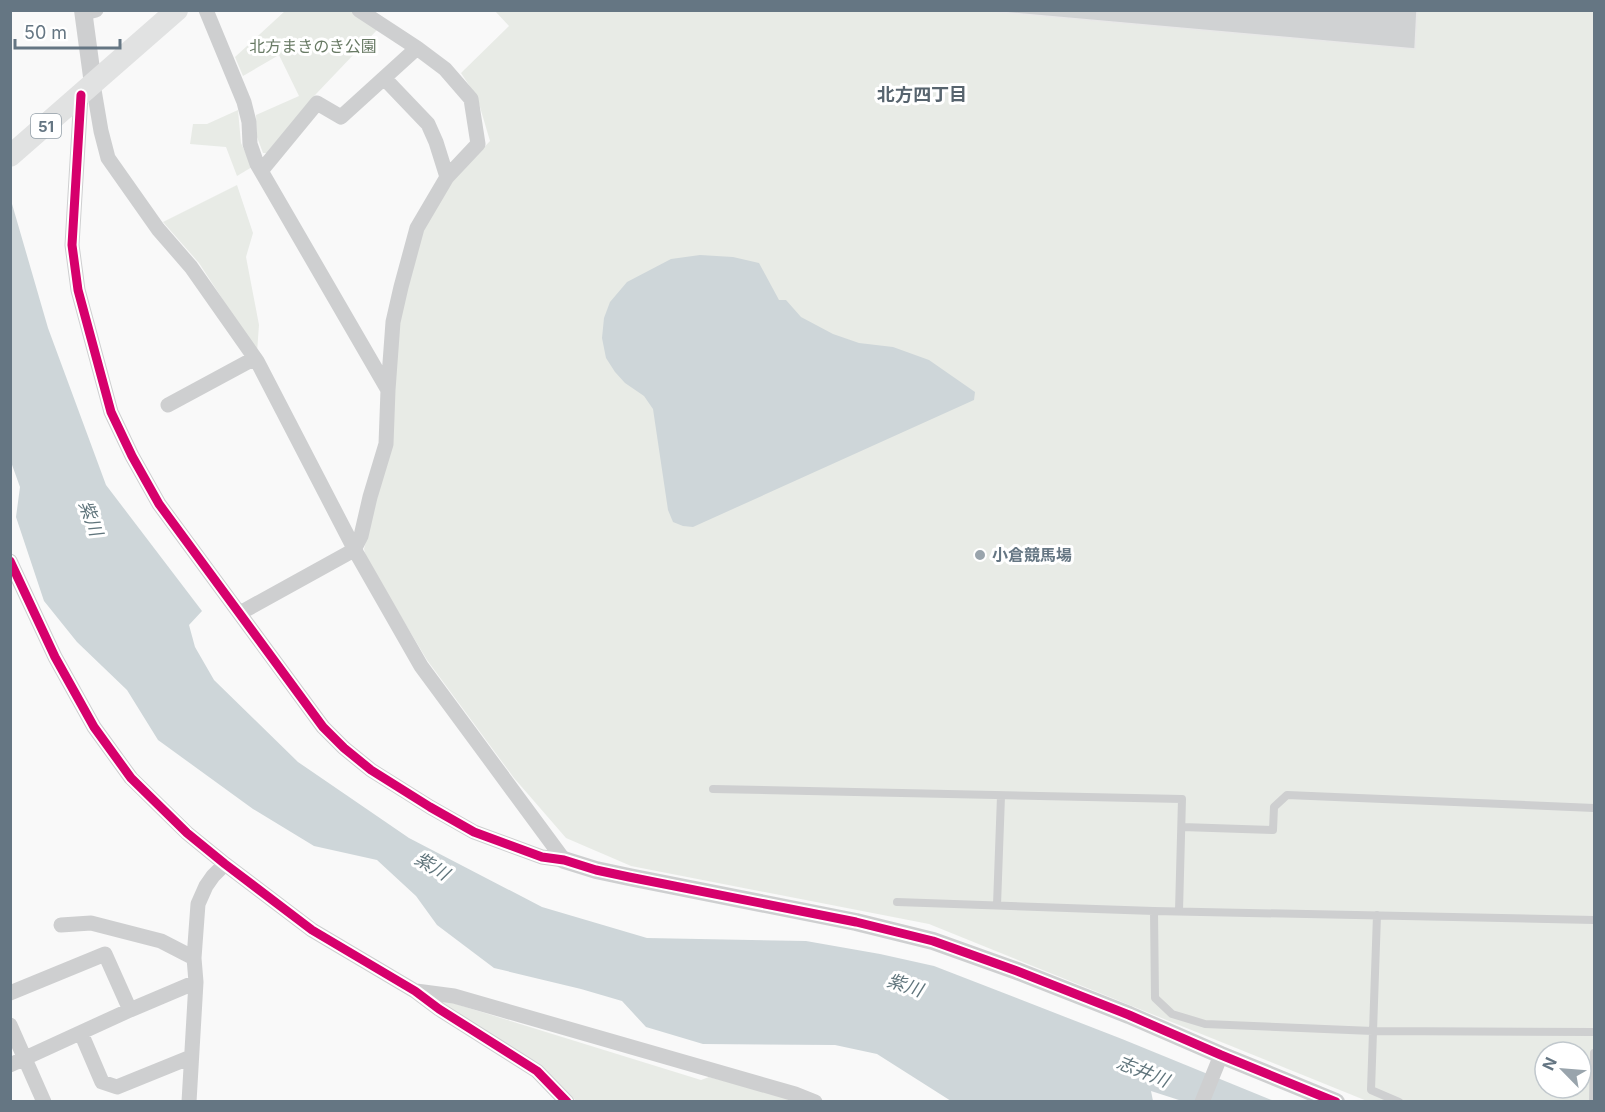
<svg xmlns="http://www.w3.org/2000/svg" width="1605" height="1112" viewBox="0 0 1605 1112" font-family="Inter,'Noto Sans JP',sans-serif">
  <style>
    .green { fill: #e8ebe6; fill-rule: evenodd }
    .water { fill: #ced6d9 }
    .building { fill: #d0d2d3; stroke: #e8e8e8; stroke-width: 1.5 }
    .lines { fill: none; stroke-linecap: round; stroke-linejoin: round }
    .service { stroke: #cecfd0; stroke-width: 8 }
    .minor { stroke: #cecfd0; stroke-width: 15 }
    .tertiary { stroke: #cecfd0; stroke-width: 18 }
    .primary { stroke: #e1e2e2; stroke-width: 22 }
    .cycleway-casing { stroke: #fff; stroke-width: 13 }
    .cycleway { stroke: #d6006c; stroke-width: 9 }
    .poi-dot { fill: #99a4ac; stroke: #fff; stroke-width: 2 }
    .labels { text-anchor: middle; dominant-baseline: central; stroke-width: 6; stroke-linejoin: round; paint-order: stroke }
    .shield { fill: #fff; stroke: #939fa8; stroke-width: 1.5 }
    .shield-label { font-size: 15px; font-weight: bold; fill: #657683 }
    .park-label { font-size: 16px; fill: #687a64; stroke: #fff }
    .poi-label { font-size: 16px; font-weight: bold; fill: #657683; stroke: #fff; text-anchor: start }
    .neighbourhood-label { font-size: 18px; font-weight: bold; fill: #57646e; stroke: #fff }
    .water-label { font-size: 18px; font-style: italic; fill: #60757c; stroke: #fff }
  </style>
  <rect width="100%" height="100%" fill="#f9f9f9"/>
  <path class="green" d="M285,11H351L377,30L316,94L268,153H263L257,137L256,115L299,96L279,55L243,76L235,57Z
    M495,11H1594V1101H1367L929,924L631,866L566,838L514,778L427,660L367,560L364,549L383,475L398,334L405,293L421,233L444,190L490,141L477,97L461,73L509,26ZM1545,1052H1581V1088H1545Z
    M238,110L241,143L252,167L237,176L226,147L190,144L193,124H207Z
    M237,185L253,233L246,257L259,325L257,352L199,263L163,222Z
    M443,1000L701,1080L709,1077L800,1101H576L544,1069L442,1004Z"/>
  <path class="water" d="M10,197L48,328L106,485L202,611L189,625L195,647L214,680L298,762L409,838L542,907L647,938L806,941L880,954L934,966L1122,1039L1274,1101H1182L1151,1091L1153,1101H951L877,1054L835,1045L703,1044L646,1027L622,1001L581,989L494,968L437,925L416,896L377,860L314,846L253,809L158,740L127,690L77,642L44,601L16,517L20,487L11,462Z
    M700,255L733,257L759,263L779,300H786L801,317L833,334L859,343L893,347L929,360L975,392L974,400L693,527L683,526L673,522L668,510L653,409L644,396L625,383L615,372L606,358L602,338L604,318L610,302L627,282L671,259Z"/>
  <path class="building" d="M977,10H1417L1415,49Z"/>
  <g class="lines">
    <path class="service" d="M713,789L1182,799L1179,911
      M1182,827L1273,830L1274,807L1287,795L1594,808
      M897,902L1154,911L1594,920
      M997,905L1001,796
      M1154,911L1155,998L1172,1014L1205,1024L1373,1031L1594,1032
      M1377,915L1371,1090L1399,1102
      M1593,1102L1594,1053"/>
    <path class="minor" d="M206,10L244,102L249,122L250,144L257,164L388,390
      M84,13L96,10
      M385,79L428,124L436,142L447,177
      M93,84L101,131L108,158L158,229L191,267L257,361L357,554L421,666L564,860
      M81,95L72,245L78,290L111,412L132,456L159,504L323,727L344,748L371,770L430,807L474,832L542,857L564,860
      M261,171L317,103L341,117L417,48
      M168,405L255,358
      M10,561L55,657L94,727L131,778L187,833L225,864L312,930L415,991L439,1009L537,1071L567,1102
      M240,613L354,550L361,536L370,497L386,444L388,390L393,322L401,287L417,228L447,177L478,144L471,99L445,69L417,48L359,10
      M61,925L91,923L161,941L194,958
      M416,991L454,996L795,1094L815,1102
      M10,993L105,954L130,1010
      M10,1025L44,1102
      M81,1033L102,1082L117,1087L191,1057
      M10,1065L130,1010L196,982
      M189,1102L196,982L194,958L198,904L206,886L213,876L225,864
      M1202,1102L1221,1055"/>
    <path class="tertiary" d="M83,10L93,84
      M564,860L596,870L629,877L856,922L933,941L1017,971L1129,1015L1221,1055L1336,1102"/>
    <path class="primary" d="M10,156L177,10"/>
    <g class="cycleway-casing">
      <path id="cycleway" d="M81,95L72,245L78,290L111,412L132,456L159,504L323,727L344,748L371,770L430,807L474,832L542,857L564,860L596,870L629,877L856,922L933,941L1017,971L1129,1015L1221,1055L1336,1102
        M10,561L55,657L94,727L131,778L187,833L225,864L312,930L415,991L439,1009L537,1071L567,1102"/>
    </g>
    <use href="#cycleway" class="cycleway"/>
  </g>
  <circle class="poi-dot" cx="980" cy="555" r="6"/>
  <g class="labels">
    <rect class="shield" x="31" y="114" width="30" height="24" rx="4.5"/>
    <g class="shield-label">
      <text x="46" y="126">51</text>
    </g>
    <g class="park-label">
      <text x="313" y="46">北方まきのき公園</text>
    </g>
    <g class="poi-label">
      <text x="992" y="555">小倉競馬場</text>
    </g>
    <g class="neighbourhood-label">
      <text x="922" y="94">北方四丁目</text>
    </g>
    <g class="water-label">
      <text transform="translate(91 518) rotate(70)">紫川</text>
      <text transform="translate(432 866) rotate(31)">紫川</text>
      <text transform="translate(905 985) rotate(18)">紫川</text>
      <text transform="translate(1143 1071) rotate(22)">志井川</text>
    </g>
  </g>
  <rect width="1605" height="1112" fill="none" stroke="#657683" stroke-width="24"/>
  <g transform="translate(1563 1070) rotate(295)"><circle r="28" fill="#ffffff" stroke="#c1c8cd" stroke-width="1.5"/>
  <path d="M0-4.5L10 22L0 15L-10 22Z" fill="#99a4ac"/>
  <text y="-9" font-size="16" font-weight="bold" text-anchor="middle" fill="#657683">N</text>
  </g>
  <path d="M15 39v9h105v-9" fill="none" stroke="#657683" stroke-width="3"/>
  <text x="24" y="39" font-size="18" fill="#657683" stroke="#ffffff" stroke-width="4.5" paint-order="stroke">50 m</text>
</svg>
